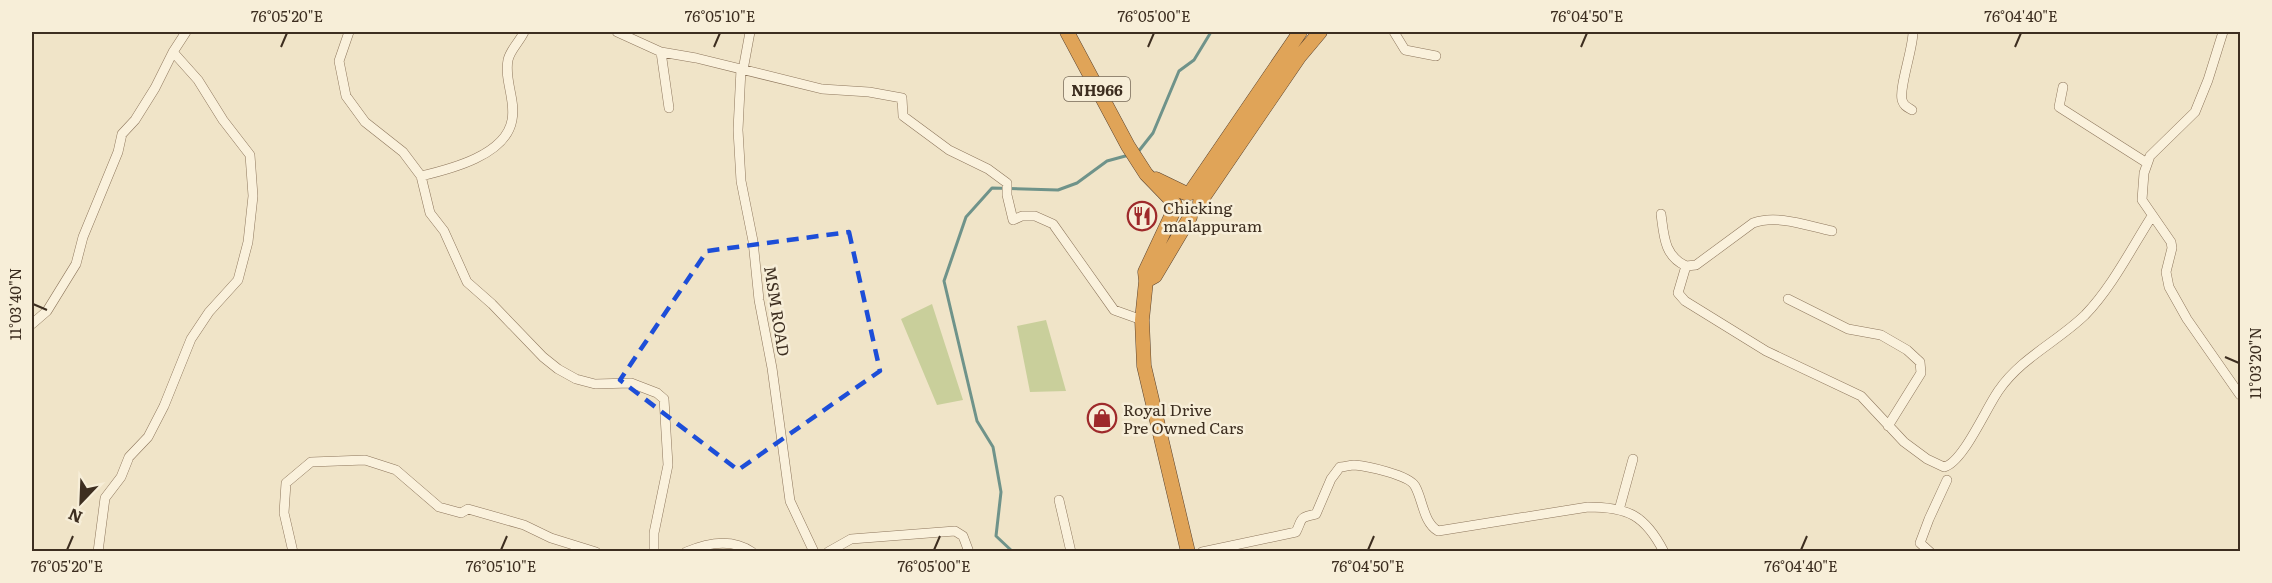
<svg xmlns="http://www.w3.org/2000/svg" width="2272" height="583" viewBox="0 0 2272 583" font-family="Literata,serif">
  <style>
    .green { fill: #c9cf9b }
    .lines { fill: none; stroke-linecap: round; stroke-linejoin: round }
    .stream { stroke: #6f938a; stroke-width: 3 }
    .minor-casing { stroke: #8d765c; stroke-width: 10 }
    .highway-casing { stroke: #5b4430; stroke-width: 15 }
    .minor { stroke: #faf1dc; stroke-width: 9 }
    .highway { stroke: #e0a458; stroke-width: 14 }
    .marked { fill: none; stroke: #1d4ed8; stroke-width: 4.5; stroke-dasharray: 12 8; stroke-linejoin: round }
    .ticks { fill: none; stroke: #3d2e20; stroke-width: 2 }
    .labels { text-anchor: middle; dominant-baseline: central; stroke-width: 5; stroke-linejoin: round; paint-order: stroke }
    .shield { fill: #f7eed8; stroke: #756857; stroke-width: 1.5 }
    .shield-label { font-size: 15px; font-weight: bold; fill: #3d2e20 }
    .poi-label { font-size: 16px; fill: #3d2e20; stroke: #f7eed8; text-anchor: start }
    .street-label { font-size: 16px; fill: #3d2e20; stroke: #f7eed8 }
    .neatline { fill: none; stroke: #3d2e20; stroke-width: 2 }
    .ticks-label { font-size: 15px; text-anchor: middle; fill: #3d2e20 }
  </style>
  <rect width="100%" height="100%" fill="#f0e4c8"/>
  <path class="green" d="M932,304L963,400L937,405L901,319Z
    M1046,320L1066,391L1030,392L1017,326Z"/>
  <g class="lines">
    <path class="stream" d="M1138,152L1153,133L1179,71L1194,60L1211,32
      M1013,552L996,536L1001,492L993,447L977,421L944,281L966,217L992,188L1058,190L1077,183L1107,161L1129,155"/>
    <g class="minor-casing">
      <path id="minor" d="M349,32L339,61L346,96L365,122L403,152L421,176L430,213L444,231L467,282L492,304L543,357L558,369L576,379L595,384L631,383L657,393L664,399L668,465L654,533V552
        M617,32L661,52L696,58L822,89L869,92L902,98L903,116L949,150L988,169L1007,183V195L1013,220L1022,216H1035L1053,224L1114,310L1142,320
        M1394,32L1405,50L1436,56
        M2223,32L2208,80L2195,112L2150,156L2144,173L2142,200L2171,242L2172,248L2166,272L2169,287L2187,319L2240,395
        M661,52L669,108
        M741,69L738,130L741,181L753,241L759,300L772,368L790,501L814,552
        M743,70L750,32
        M2063,87L2059,107L2147,163
        M1912,110C1907,107 1904,106 1902,100C1899,87 1913,49 1913,32
        M421,176C451,169 506,155 512,120C516,100 504,80 508,60C510,50 520,41 524,32
        M1661,214C1664,236 1664,256 1686,266L1678,293L1685,301L1766,351L1861,396L1904,442L1927,459L1944,467C1963,463 1987,406 1999,390C2021,358 2057,342 2085,315C2112,287 2131,249 2152,216
        M1686,266L1696,265L1753,223C1777,214 1808,226 1832,231
        M1788,299L1848,329L1881,335L1907,350L1920,362L1921,373L1888,426
        M32,324L47,311L76,264L83,237L118,152L122,134L135,120L155,88L173,52L186,32
        M1059,500L1071,552
        M1619,510L1633,459
        M98,552L105,498L121,477L129,457L148,437L164,406L191,339L209,312L238,280L248,242L253,196L250,155L223,120L198,80L173,52
        M293,552L284,513L286,483L311,462L365,460L396,470L439,507L461,513L468,509L524,525L551,538L596,552
        M686,552C707,543 732,538 752,552
        M828,552L851,539L955,531L963,536L969,552
        M1202,552L1296,532C1303,518 1298,518 1316,514L1331,479L1340,467C1345,467 1350,465 1354,465C1367,466 1409,475 1415,486C1423,500 1423,522 1438,531L1588,507C1628,507 1645,515 1664,552
        M1930,552L1920,543L1929,519L1947,480"/>
    </g>
    <g class="highway-casing">
      <path id="highway" d="M1067,32L1128,146L1146,174L1175,204
        M1156,179L1185,193
        M1190,193L1300,32
        M1200,202L1299,57L1320,32
        M1175,208L1145,272L1146,281L1142,320L1144,366L1188,552
        M1146,281L1155,276L1190,217"/>
    </g>
    <use href="#minor" class="minor"/>
    <use href="#highway" class="highway"/>
  </g>
  <path class="marked" d="M849,232L880,371L738,470L620,380L707,251Z"/>
  <path class="ticks" d="M281,47L287,33M714,47L720,33M1148,47L1154,33M1581,47L1587,33M2015,47L2021,33M33,304L47,310M2225,357L2239,363M67,550L73,536M501,550L507,536M934,550L940,536M1368,550L1374,536M1801,550L1807,536"/>
  <defs>
    <g id="restaurant-ring" transform="scale(1.5)"><circle r="9.5" fill="#f7eed8" stroke="#9e2a2b" stroke-width="1.5"/><path d="M-5-6h1v4h1v-4h1v4h1v-4h1v5L-1.5 .5V6h-2V.5L-5-1ZM5-6V6H3V1.5H1.5Q1.5-4 5-6Z" fill="#9e2a2b"/></g>
    <g id="shop-ring" transform="scale(1.5)"><circle r="9.5" fill="#f7eed8" stroke="#9e2a2b" stroke-width="1.5"/><path d="M-5-2.5h2.3a2.7 3.5 0 0 1 5.4 0H5L5.5 6h-11ZM-1.5-2.5h3a1.5 2.3 0 0 0-3 0Z" fill="#9e2a2b"/></g>
  </defs>
  <g fill-rule="evenodd">
    <use href="#restaurant-ring" x="1142" y="216"/>
    <use href="#shop-ring" x="1102" y="418"/>
  </g>
  <g class="labels">
    <rect class="shield" x="1064" y="77" width="66" height="24" rx="4.5"/>
    <g class="shield-label">
      <text x="1097" y="89">NH966</text>
    </g>
    <g class="poi-label">
      <text x="1163" y="207">Chicking<tspan x="1163" dy="18">malappuram</tspan></text>
      <text x="1123" y="409">Royal Drive<tspan x="1123" dy="18">Pre Owned Cars</tspan></text>
    </g>
    <g class="street-label">
      <text transform="translate(778 311) rotate(81)">MSM ROAD</text>
    </g>
  </g>
  <rect width="2272" height="583" fill="none" stroke="#f7eed8" stroke-width="66"/>
  <g transform="translate(81 502) rotate(203)" stroke="#f7eed8" stroke-width="4.5" paint-order="stroke">
  <path d="M0-4.5L10 22L0 15L-10 22Z" fill="#3d2e20"/>
  <text y="-9" font-size="16" font-weight="bold" text-anchor="middle" fill="#3d2e20">N</text>
  </g>
  <rect x="33" y="33" width="2206" height="517" class="neatline"/>
  <g class="ticks-label">
    <text x="287" y="22">76°05'20"E</text>
    <text x="720" y="22">76°05'10"E</text>
    <text x="1154" y="22">76°05'00"E</text>
    <text x="1587" y="22">76°04'50"E</text>
    <text x="2021" y="22">76°04'40"E</text>
    <text transform="translate(16 304) rotate(-90)" y="5">11°03'40"N</text>
    <text transform="translate(2256 363) rotate(-90)" y="5">11°03'20"N</text>
    <text x="67" y="572">76°05'20"E</text>
    <text x="501" y="572">76°05'10"E</text>
    <text x="934" y="572">76°05'00"E</text>
    <text x="1368" y="572">76°04'50"E</text>
    <text x="1801" y="572">76°04'40"E</text>
  </g>
</svg>
